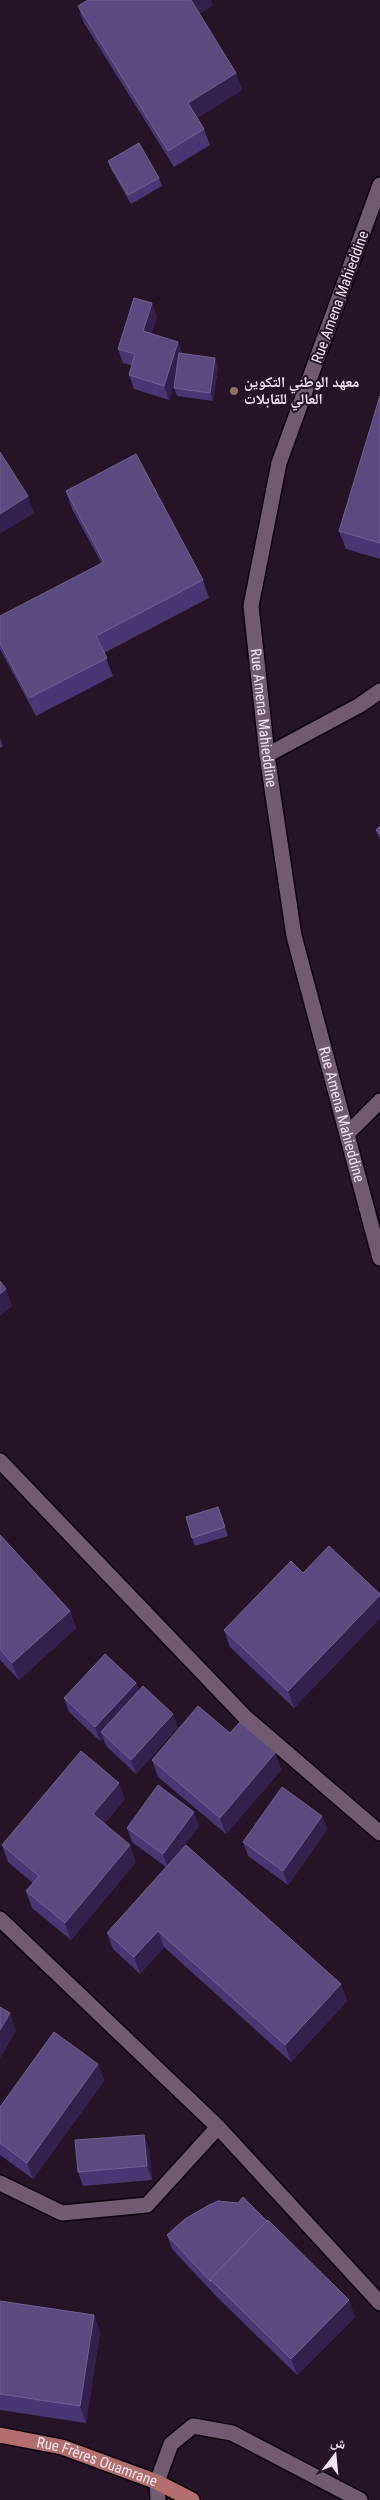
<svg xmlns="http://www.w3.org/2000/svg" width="380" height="2500" viewBox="0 0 380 2500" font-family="'Roboto Condensed','Noto Naskh Arabic',sans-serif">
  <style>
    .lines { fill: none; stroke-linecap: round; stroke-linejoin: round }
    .street-casing { stroke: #0e010f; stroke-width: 18 }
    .primary-casing { stroke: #0e010f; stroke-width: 18 }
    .street { stroke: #715a72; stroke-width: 15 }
    .primary { stroke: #b16e6c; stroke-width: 15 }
    .wall { fill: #493673 }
    .shaded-wall { fill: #33204f }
    .building { fill: #5b4980; stroke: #736192 }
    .education-dot { fill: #8d6e63; stroke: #261327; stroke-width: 2 }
    .labels { text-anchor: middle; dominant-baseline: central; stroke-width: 4; stroke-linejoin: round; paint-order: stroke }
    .street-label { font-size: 15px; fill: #f2e4f2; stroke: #261327 }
    .poi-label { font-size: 15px; font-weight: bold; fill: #f2e4f2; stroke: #261327; text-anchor: start }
  </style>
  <rect width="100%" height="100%" fill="#261327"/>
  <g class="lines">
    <g class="street-casing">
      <g id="street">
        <path id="s1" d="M380,185L279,463L251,606L267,755L294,936L380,1258"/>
        <path d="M267,755L360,705L380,691"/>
        <path d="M347,1134L380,1101"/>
        <path d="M0,1461L245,1717L380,1833"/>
        <path d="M0,1919L218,2127L380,2303"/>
        <path d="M0,2183L62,2213L147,2205L218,2127"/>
        <path d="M158,2500L157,2482L171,2444L193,2426L232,2433L360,2500"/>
      </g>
    </g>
    <g class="primary-casing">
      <g id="primary">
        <path id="s2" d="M0,2435L62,2447L157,2482L192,2500"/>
      </g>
    </g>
    <use href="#street" class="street"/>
    <use href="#primary" class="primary"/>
  </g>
  <path class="wall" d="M213,5L199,14L236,73L242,90L197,118L204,129L210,145L174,167L84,23L78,6Z
    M108,161L159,178L162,186L131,204L111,169Z
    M157,317L151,333L182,353L218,366L213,401L177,396L174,388V385L169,400L134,389L129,375L132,365L123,363L118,349Z
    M380,396V559L346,549L339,531Z
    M66,491L203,580L209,598L104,653L113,676L36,716L0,649V616L102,564L72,509Z
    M0,738L3,746L0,748Z
    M380,826V840L376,830Z
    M218,1507L228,1536L195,1546L192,1538Z
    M0,1535L70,1611L76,1628L19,1680L0,1660Z
    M303,1573L380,1594V1618L294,1708L230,1647L224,1630Z
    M136,1683L139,1691L173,1714L178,1727L136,1774L106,1746L103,1738L100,1741L69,1712L64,1698Z
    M230,1733L275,1753L281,1770L226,1834L158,1777L152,1760Z
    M125,1799L104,1824L136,1862L71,1940L32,1908L26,1891L33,1883L8,1862L2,1845Z
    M322,1816L327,1830L288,1885L248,1856L243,1842Z
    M199,1826L178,1854L341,1984L347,2001L291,2062L164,1947L140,1974L113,1949L107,1933L166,1867L132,1842L127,1828Z
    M98,2064L104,2081L33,2179L0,2155V2107Z
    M149,2148L152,2180L83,2186L78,2172Z
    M167,2235L355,2317L297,2375L216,2296L172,2249Z
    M0,2301L94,2315L100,2332L86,2423L0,2410Z"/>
  <path class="shaded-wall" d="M190,0H211L213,5L196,16Z
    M236,73L242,90L194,120L188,103Z
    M152,303L157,317L148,345L143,331Z
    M178,342L183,356L169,400L164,386Z
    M215,358L218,366L213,401L210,393Z
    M28,496L34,513L0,534V514Z
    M6,1289L12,1306L0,1316V1294Z
    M380,1595V1618L294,1708L288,1691Z
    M70,1611L76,1628L19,1680L12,1663Z
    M136,1683L141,1697L101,1732L103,1738L100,1741L95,1727Z
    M173,1714L178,1727L136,1774L131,1760Z
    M275,1753L281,1770L226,1834L220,1818Z
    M119,1783L125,1799L99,1831L93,1814Z
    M194,1812L199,1826L168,1868L163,1854Z
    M322,1816L327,1830L288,1885L283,1871Z
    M130,1845L136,1862L71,1940L65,1923Z
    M158,1931L164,1947L140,1974L134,1957Z
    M341,1984L347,2001L291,2062L285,2045Z
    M10,2013L16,2031L0,2059V2030Z
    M98,2064L104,2081L33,2179L27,2163Z
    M144,2135L149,2148L152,2180L147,2166Z
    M349,2300L355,2317L297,2375L291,2359Z
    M94,2315L100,2332L86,2423L80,2406Z"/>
  <path class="building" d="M88,0H191L236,73L188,103L204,129L168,151L78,6Z
    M139,143L159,178L128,195L108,161Z
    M134,298L152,303L143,331L178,342L164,386L129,375L135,354L118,349Z
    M179,353L215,358L210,393L174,388Z
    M380,396V543L339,531Z
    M0,452L28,496L0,514Z
    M136,454L203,580L96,636L107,658L29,698L0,643V616L104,562L66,491Z
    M380,826V834L376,830Z
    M0,1281L6,1289L0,1294Z
    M218,1507L225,1527L192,1538L186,1517Z
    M0,1535L70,1611L12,1663L0,1649Z
    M329,1546L380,1594V1595L288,1691L224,1630L291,1561L303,1573Z
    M105,1654L136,1683L95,1727L64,1698Z
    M143,1686L173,1714L131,1760L101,1732Z
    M198,1706L230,1733L240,1722L275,1753L220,1818L152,1760Z
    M81,1751L119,1783L93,1814L130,1845L65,1923L26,1891L39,1876L2,1845Z
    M158,1785L194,1812L163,1854L127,1828Z
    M282,1787L322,1816L283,1871L243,1842Z
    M186,1845L341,1984L285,2045L158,1931L134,1957L107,1933Z
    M0,2007L10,2013L0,2030Z
    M54,2032L98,2064L27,2163L0,2143V2107Z
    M144,2135L147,2166L78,2172L75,2140Z
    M243,2197L267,2221L210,2279L211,2282L167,2235L185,2219L209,2205L218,2201L238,2203Z
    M268,2220L349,2300L291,2359L210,2279Z
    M0,2301L94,2315L80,2406L0,2394Z"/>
  <circle class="education-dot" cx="234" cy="391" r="5"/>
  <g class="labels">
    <g class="street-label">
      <text transform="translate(340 297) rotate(-70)">Rue Amena Mahieddine</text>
      <text stroke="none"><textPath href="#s1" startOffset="554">Rue Amena Mahieddine</textPath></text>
      <text stroke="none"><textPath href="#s1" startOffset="959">Rue Amena Mahieddine</textPath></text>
      <text stroke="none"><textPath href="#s2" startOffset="101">Rue Frères Ouamrane</textPath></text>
    </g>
    <g class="poi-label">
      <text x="244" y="382">معهد الوطني التكوين<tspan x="244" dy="17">العالي للقابلات</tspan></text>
    </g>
  </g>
  <g transform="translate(335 2455) rotate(16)" stroke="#261327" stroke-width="4" paint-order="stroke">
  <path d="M0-4L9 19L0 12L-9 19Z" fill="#f2e4f2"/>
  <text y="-8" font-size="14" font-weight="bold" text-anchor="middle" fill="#f2e4f2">ش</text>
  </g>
</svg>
